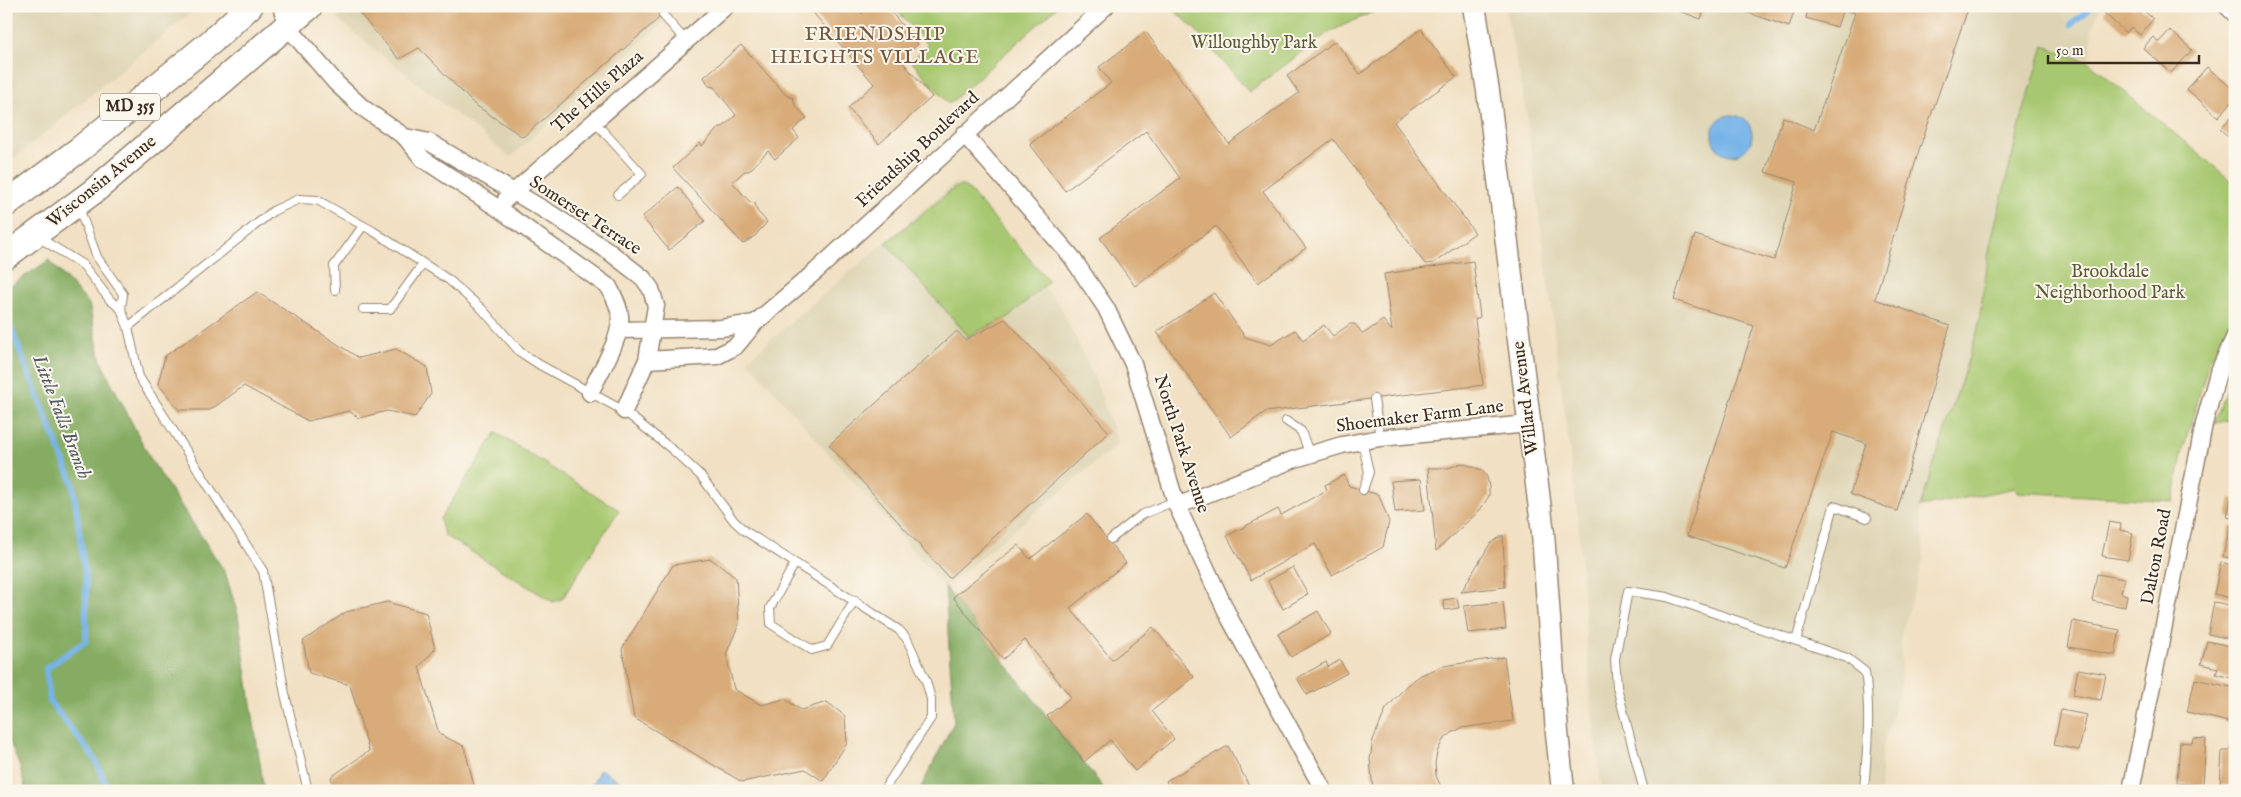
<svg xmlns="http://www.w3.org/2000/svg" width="2241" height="797" viewBox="0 0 2241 797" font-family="'IM FELL English',serif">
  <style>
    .built { fill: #ded4b4 }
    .green { fill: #a7c870; stroke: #717947 }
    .forest { fill: #85ac62; stroke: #606b40 }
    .water { fill: #76b3e8; stroke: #586e83 }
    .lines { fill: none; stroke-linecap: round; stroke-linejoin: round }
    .stream { stroke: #76b3e8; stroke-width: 6 }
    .building { fill: #d8ab78 }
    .lane-casing { stroke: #968570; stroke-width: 10 }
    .street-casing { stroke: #968570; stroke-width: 19 }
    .secondary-casing { stroke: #968570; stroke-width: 25 }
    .primary-casing { stroke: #968570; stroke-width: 28 }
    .lane { stroke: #fff; stroke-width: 8 }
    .street { stroke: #fff; stroke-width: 16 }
    .secondary { stroke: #fff; stroke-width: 22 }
    .primary { stroke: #fff; stroke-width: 25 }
    .labels { text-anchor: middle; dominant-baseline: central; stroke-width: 4; stroke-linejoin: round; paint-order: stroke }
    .shield { fill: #fbf7ec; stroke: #75685c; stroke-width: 1 }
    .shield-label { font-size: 16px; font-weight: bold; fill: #3b2a1e }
    .park-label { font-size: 18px; fill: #5b5937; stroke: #fbf7ec }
    .street-label { font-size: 18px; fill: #3b2a1e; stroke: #fbf7ec }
    .water-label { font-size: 19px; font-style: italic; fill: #505a65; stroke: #fbf7ec }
    .quarter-label { font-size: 20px; letter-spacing: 1px; fill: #72573e; stroke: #fbf7ec }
  </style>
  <rect width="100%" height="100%" fill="#fbf7ec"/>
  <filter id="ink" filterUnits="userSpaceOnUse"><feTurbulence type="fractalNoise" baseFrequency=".02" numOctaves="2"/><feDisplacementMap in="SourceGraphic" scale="10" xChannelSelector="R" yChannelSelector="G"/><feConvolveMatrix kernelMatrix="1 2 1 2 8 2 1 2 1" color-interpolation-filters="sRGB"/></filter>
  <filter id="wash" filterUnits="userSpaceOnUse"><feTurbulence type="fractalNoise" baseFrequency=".0096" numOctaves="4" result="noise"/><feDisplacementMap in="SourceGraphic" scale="20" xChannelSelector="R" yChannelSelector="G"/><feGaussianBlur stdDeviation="1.12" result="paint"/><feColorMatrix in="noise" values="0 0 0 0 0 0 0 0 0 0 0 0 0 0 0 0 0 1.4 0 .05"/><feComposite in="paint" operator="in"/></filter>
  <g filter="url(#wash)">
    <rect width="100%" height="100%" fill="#f1e0c3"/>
    <path class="built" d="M6,6H199L6,165Z
      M352,6H682L510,157L337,19Z
      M1505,6H2101L2092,28L2090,63L2044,46L2023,113L1990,244L1978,329L1920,507L1924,558L1901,635V685L1882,749L1880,791H1602L1590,691L1578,519L1526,110Z
      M954,183L965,184L1062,309L1096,382L1118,444L945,587L747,360Z"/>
    <path class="green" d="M893,6H1058L949,104L911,61L928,45Z
      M1169,6H1386L1329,32L1249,92L1194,28Z
      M2044,46L2090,63L2235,184V317L2210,359L2183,449L2173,501L2017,492L2015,488L1920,507L1978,329L1990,245L2023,113Z
      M962,186L968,189L1049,281L1009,317L968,336L886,243L954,188Z
      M2235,368V419L2214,423L2234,371Z
      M496,433L619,510L562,599L553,602L444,535L440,519Z"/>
    <path class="forest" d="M49,260L89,304L101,362L151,460L225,572L238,615L264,791H26L20,767L6,733V289Z
      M945,587L1106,791H919L954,722Z"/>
    <path class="water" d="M1712 135a20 20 0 1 1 40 0a20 20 0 1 1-40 0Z
      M600,769L636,791H589Z"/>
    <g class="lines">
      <path class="stream" d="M2071,25L2092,6
        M6,316L73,484L86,582V641L46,668L50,702L95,759L107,787L104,791"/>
    </g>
    <g id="blocks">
      <path class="building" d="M368,6H673L523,137L474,104L419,48L399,59L360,14Z
        M813,6H855L862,14L870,6H886L918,44L901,60L932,97L879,144L848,108L874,84L810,9Z
        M1665,6H1705L1701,19Z
        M1729,6H1796L1789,27Z
        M1809,6H1969L1919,150L1875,299L1950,326L1897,511L1850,494L1866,443L1833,432L1785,568L1687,536L1754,326L1674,300L1695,235L1774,260L1797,182L1765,172L1783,117L1814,130L1855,13L1843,9L1837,27L1806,18Z
        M2110,6H2131L2133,9L2139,6L2153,19L2140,35L2131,27L2126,33L2104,13Z
        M1421,29L1456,77L1394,122L1475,233L1434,263L1425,264L1333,139L1263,191L1306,248L1258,283L1216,226L1135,286L1100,238L1180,178L1146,131L1065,191L1030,144L1111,83L1099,67L1146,32L1229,144L1299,93L1287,76L1335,41L1360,74Z
        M2170,30L2192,50L2171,73L2143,48L2153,37L2159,42Z
        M741,45L786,95L793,98L795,105L807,118L793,130L799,138L775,159L768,151L749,171H745L732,182L750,202L755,203L757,211L767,222L755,236L743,244L673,168L700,143L702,146L719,127H723L736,115L714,87L709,86L704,77Z
        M2207,67L2235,91V99L2218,117L2187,89Z
        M2235,113V141L2234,142L2220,129Z
        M678,187L705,221L669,250L642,217Z
        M1473,261L1480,317L1475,319L1483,385L1265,412L1231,437L1157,332L1214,293L1245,337L1271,345L1295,330L1303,340L1324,325L1333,336L1350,324H1355L1363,334L1383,320L1392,331L1384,274Z
        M257,292L359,358L396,349L427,367L431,394L415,417L387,411L359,418L349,411L308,421L244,386L210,410H179L158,384L165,356Z
        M1005,319L1109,432L949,578L829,445L957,331L965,340Z
        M1462,463L1482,470L1487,477L1489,487V496L1480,510L1436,551L1428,468H1448Z
        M1344,475L1349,486L1379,495L1389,522L1383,547L1332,575L1315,544L1251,580L1227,536L1278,509L1281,515L1327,490L1325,485Z
        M1421,479L1425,510L1395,512L1391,481Z
        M2231,498L2235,499V519L2227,517Z
        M1087,514L1126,563L1070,608L1112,660L1153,627L1194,677L1152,711L1174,739L1135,771L1110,740L1084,762L1047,716L1071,697L1025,640L1003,659L953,597L1018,545L1030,559Z
        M2109,522L2121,524L2120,530L2133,533L2128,560L2102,556Z
        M2230,526L2235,527V559L2223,557Z
        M1503,535L1505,587L1461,592L1490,544Z
        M711,559L736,578L739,624L726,654L734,689L761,705L785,699L801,710L827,702L845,716L847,743L823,781L805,769L742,782L634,718L622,649L673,565Z
        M2221,562L2235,566V599L2214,594Z
        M1293,567L1308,594L1283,609L1268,581Z
        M2097,574L2124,579L2121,593L2127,595L2125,607L2092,601Z
        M1457,598L1459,608L1445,610L1443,600Z
        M387,602L426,613L435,649L419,667L439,734L464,746L475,789L472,791H334L331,777L369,751L350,685L309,673L303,641L346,612Z
        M1503,602L1506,629L1468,633L1464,606Z
        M2214,602L2235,606V640L2208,634Z
        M1318,611L1331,634L1291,657L1278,634Z
        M2073,621L2120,630L2115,655L2068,647Z
        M2207,641L2235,647V679L2216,674L2218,668L2201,664Z
        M1504,657L1513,721L1461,728L1452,733L1443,740L1437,752L1435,763L1436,776L1443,791H1373L1370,759L1373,740L1386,709L1407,685L1421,675L1443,666Z
        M1340,660L1347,673L1307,695L1297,678L1326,662L1328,667Z
        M2078,669L2106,674L2101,700L2073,695Z
        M2195,679L2235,688L2233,723L2187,712Z
        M2061,710L2087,715L2079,750L2054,745Z
        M2193,738L2206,739L2203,785L2177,783L2180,742L2192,743Z
        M2231,743H2235V786L2220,785L2222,751H2231Z
        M1228,746L1252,791H1171L1166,781Z"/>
    </g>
  </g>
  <g filter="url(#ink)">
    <use href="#blocks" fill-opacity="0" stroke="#968570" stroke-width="1"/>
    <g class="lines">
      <g class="lane-casing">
        <path id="lane" d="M663,15L686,41
          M594,121L642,174L618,195
          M79,208L97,257L123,294L121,309L128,327L139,377L263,571L285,694L308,791
          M38,237L83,265L110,300L121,309
          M335,290L334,266L363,226
          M363,309H390L423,264
          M128,327L273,211L299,199L317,200L373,231L449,280L482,309L520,352L540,365L624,411L674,451L701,476L734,521L745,531L899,630L907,639L926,681L931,699V718L883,791
          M1374,399L1380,438
          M1286,421L1301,431L1310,455
          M1362,441L1369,472L1363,490
          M1111,539L1141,515L1175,501
          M795,563L770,608L771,624L812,650L827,646L855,600
          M1796,641L1834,506L1867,518
          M1644,791L1617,687L1615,659L1628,591L1667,597L1847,658L1865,672C1871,712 1867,751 1864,791"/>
      </g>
      <g class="street-casing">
        <path id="street" d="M281,6L287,26L336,83L363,108L405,137L423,159L496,207L609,287C614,297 619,305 620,316C622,338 599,373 590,393
          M2227,6L2235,14
          M964,134L1071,256L1106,308L1133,364L1177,506L1230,619L1324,791
          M405,137L429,142L553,215L607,250L643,278L651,289L656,306L647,360L624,411
          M506,199L726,6
          M619,330L721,328L755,323
          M647,360L717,356L736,346L755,323L816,271L1106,6
          M1177,506L1295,459L1342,445L1380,438L1529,424
          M2131,791L2204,424L2218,373L2235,336"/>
      </g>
      <g class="secondary-casing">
        <path id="secondary" d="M1474,6L1488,91L1543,533L1557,733L1563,791"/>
      </g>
      <g class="primary-casing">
        <path id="primary" d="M6,204L80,149L211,42L250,6
          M6,256L94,191L310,6"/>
      </g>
      <use href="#lane" class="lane"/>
      <use href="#street" class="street"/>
      <use href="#secondary" class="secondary"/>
      <use href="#primary" class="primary"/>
    </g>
  </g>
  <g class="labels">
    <rect class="shield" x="100" y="93.5" width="60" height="27" rx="4"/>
    <g class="shield-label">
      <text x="130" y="107">MD 355</text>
    </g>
    <g class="park-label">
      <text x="1254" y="43">Willoughby Park</text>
      <text x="2110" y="272">Brookdale<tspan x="2110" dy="21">Neighborhood Park</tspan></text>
    </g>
    <g class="street-label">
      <text transform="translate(598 92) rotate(-41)">The Hills Plaza</text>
      <text transform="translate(918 150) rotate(-43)">Friendship Boulevard</text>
      <text transform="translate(102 182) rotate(-39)">Wisconsin Avenue</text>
      <text transform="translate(585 216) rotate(33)">Somerset Terrace</text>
      <text transform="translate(1526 398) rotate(-97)">Willard Avenue</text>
      <text transform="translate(1420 417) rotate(-7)">Shoemaker Farm Lane</text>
      <text transform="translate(1181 444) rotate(72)">North Park Avenue</text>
      <text transform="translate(2157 557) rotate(-79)">Dalton Road</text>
    </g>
    <g class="water-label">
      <text transform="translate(61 417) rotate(69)">Little Falls Branch</text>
    </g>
    <g class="quarter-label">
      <text x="875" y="34">FRIENDSHIP<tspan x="875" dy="23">HEIGHTS VILLAGE</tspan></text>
    </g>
  </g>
  <rect width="2241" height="797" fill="none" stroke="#fbf7ec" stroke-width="25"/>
  <path d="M2048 55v8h151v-8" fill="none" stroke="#3b2a1e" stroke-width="2.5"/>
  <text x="2056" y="55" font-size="15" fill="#3b2a1e" stroke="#fbf7ec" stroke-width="4" paint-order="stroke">50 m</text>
</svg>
